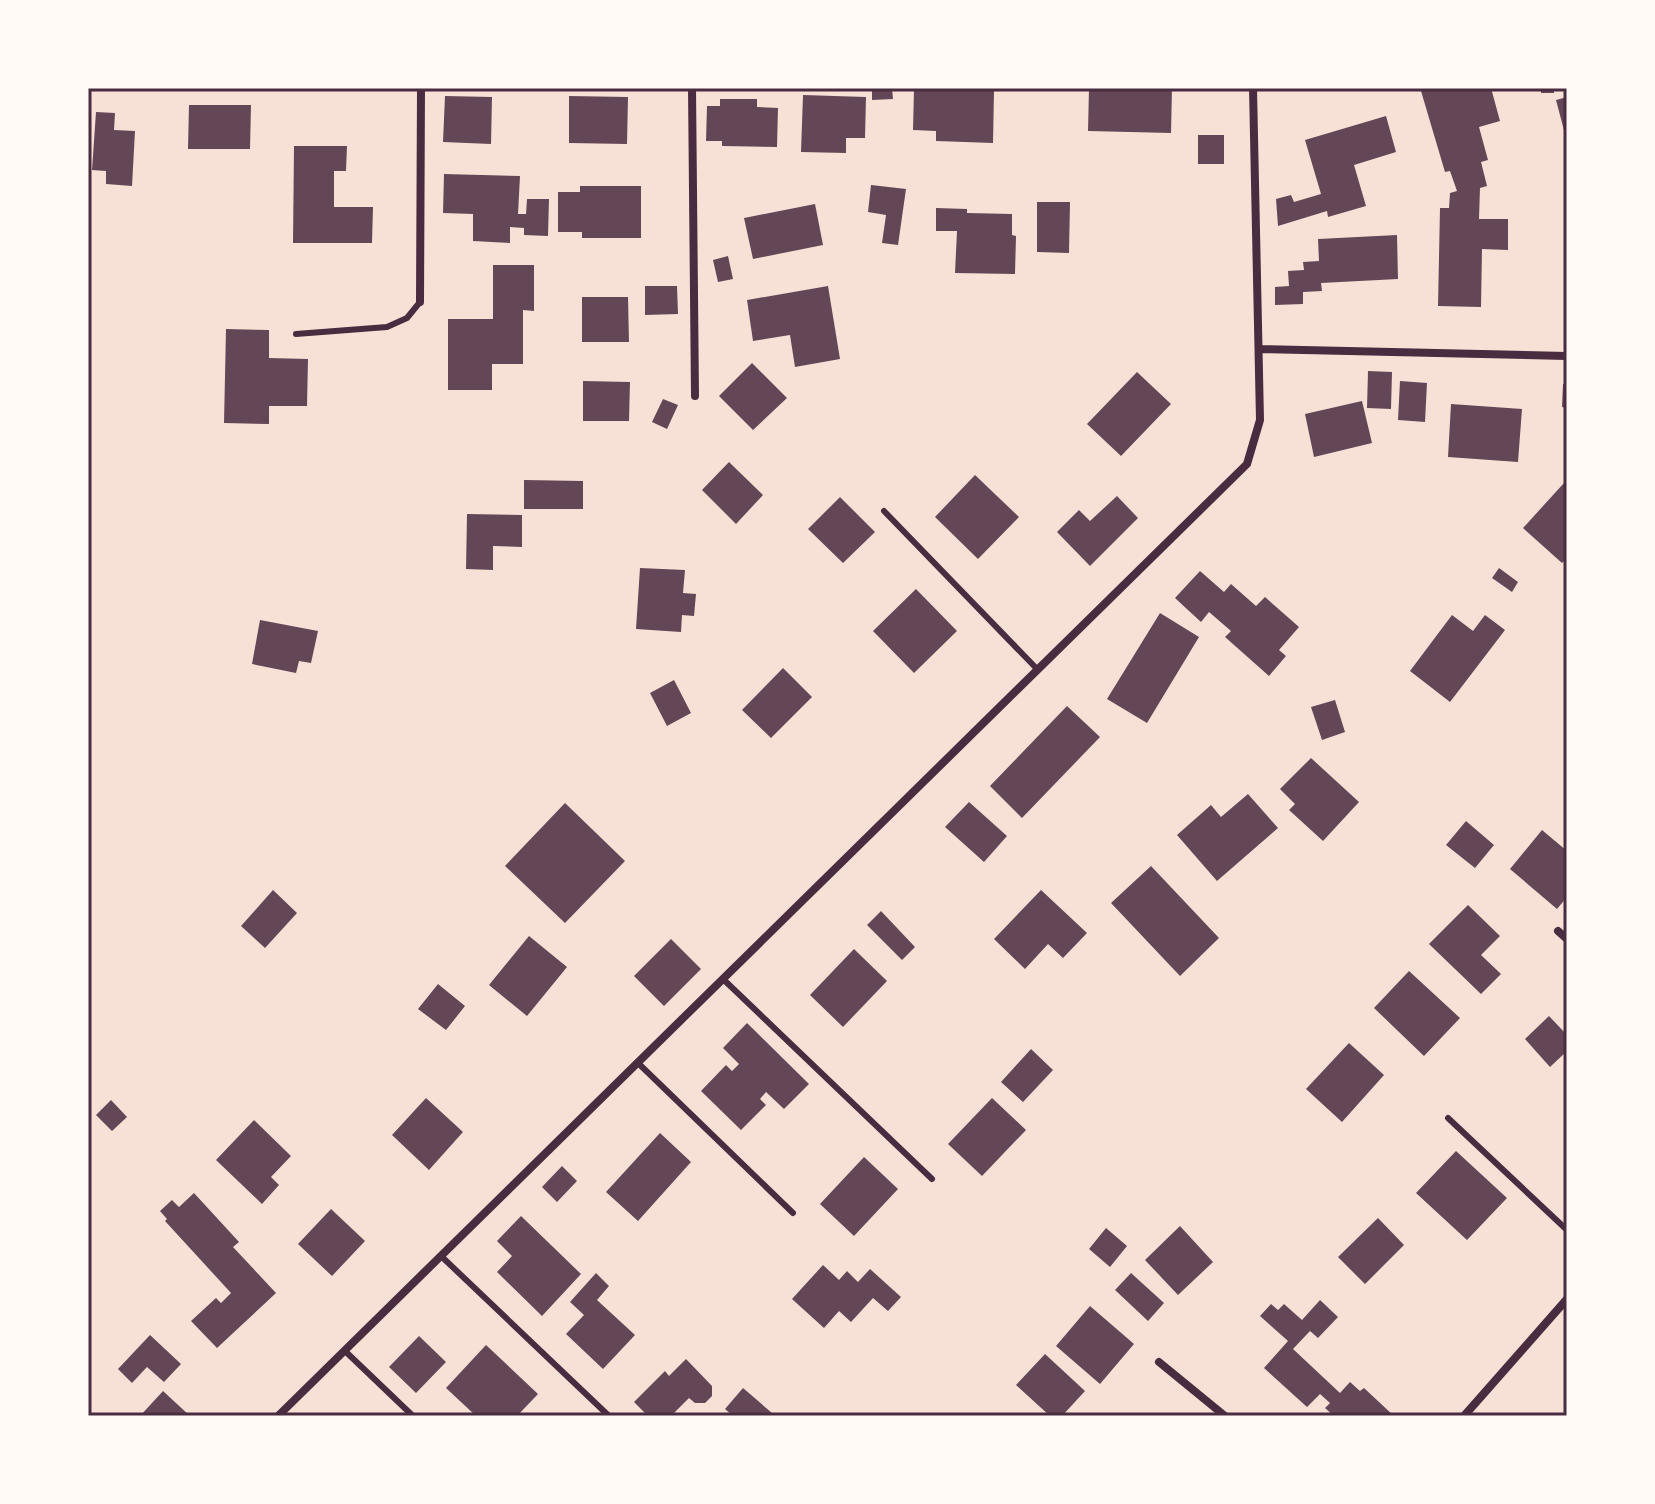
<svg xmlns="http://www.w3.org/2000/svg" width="1655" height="1504" viewBox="0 0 1655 1504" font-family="'Work Sans',sans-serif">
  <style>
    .building { fill: #644757 }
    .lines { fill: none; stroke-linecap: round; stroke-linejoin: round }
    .service { stroke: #4a2c40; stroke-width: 6 }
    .minor { stroke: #4a2c40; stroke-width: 8 }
    .neatline { fill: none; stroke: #4a2c40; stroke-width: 3 }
  </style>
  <rect width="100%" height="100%" fill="#f7e1d7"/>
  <path class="building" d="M872,88H892L893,99L872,100Z
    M1089,88H1172L1171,133L1088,131Z
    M1431,88H1469V91L1491,88L1500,121L1479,127L1488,160L1481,162L1487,186L1480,188L1479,219H1508V250L1482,249L1481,307L1438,306L1440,208H1449L1450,193L1457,191L1450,171L1445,172L1421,91Z
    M1541,88H1554V93H1541Z
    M914,89L994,91L993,143L936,141V131L913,130Z
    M803,95L866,97L865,138H846V153L801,152Z
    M445,96L492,97L491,144L443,142Z
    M569,96L628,97L627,144L569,143Z
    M1567,97V138H1566L1556,100Z
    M720,99H757V107L778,108L777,147L722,146V141H706L707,106H720Z
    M189,105H251L250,149H188Z
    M96,112L115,113L114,130L135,131L132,186L106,184V171L92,170Z
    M1386,116L1396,152L1354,165L1366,206L1328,217L1327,211L1278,226L1276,199L1291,195L1294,202L1321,194L1305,140Z
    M1198,135H1224V164H1198Z
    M294,146H347L346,171H334V207H373L372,243H293Z
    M444,174L520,176L518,214H526L527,199H549L548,236L524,235V228L510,227V243L473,241V214L443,213Z
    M871,185L906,189L898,245L882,243L886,215L868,212Z
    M580,186H641V238H582V232H558V192H580Z
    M1037,202H1070L1069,253L1037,252Z
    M815,204L823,245L753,259L744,218Z
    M936,208L967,209V213L1012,214V235L1016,236L1015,274L955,273L957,231H936Z
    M1397,235L1398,279L1321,283L1322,291L1303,292V304L1275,305V287L1289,286L1288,271L1304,270L1303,262L1319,261L1318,239Z
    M728,256L733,279L718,282L713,260Z
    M493,265H534V311L523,310V364H492V390H448V319H493Z
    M645,286H677L678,314L645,315Z
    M828,286L840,359L795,367L790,335L753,341L747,300Z
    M582,297H628L629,342H582Z
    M226,329L269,330V358L308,359L307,406H269V424L224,423Z
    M752,363L787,398L753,430L719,396Z
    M1368,371L1392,372L1391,409L1367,408Z
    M1137,372L1171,404L1121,456L1087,424Z
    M583,381L630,382L629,421H583Z
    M1400,381L1427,383L1425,422L1398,420Z
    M1563,384L1567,385V408L1562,407Z
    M663,399L678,405L667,429L652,422Z
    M1362,401L1372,443L1314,457L1305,414Z
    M1451,404L1522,409L1518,462L1448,457Z
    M729,462L763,495L736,524L702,490Z
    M975,475L1019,517L978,559L935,517Z
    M524,480L583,481V509H524Z
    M1564,483L1567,486V558L1562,563L1523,528Z
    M1117,496L1138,518L1090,566L1057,532L1079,510L1090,521Z
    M840,497L875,532L843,563L808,529Z
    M467,514L522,515V547L493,546V570L466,569Z
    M640,568L685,570L683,593L696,594L694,616L682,615L681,632L636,629Z
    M1499,568L1518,582L1512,592L1492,578Z
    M1200,571L1224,592L1231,584L1256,606L1265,597L1299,627L1279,650L1286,656L1269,676L1225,637L1231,631L1209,612L1201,622L1175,598Z
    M916,589L957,631L914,673L873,631Z
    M1160,613L1199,637L1147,723L1107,699Z
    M1452,615L1473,631L1485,615L1505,630L1450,702L1410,671Z
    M260,620L318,631L311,663L299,661L296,673L252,664Z
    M783,668L812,697L771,738L742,710Z
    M674,680L691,713L667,726L650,693Z
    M1335,700L1345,732L1322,740L1311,707Z
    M1067,706L1100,737L1022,818L990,786Z
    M1311,758L1359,802L1323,841L1289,810L1295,804L1280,789Z
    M1248,794L1278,828L1217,881L1177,835L1211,805L1221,817Z
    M969,802L1007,836L984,862L945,827Z
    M565,803L625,861L565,923L505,866Z
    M1466,821L1494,845L1475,868L1446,845Z
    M1542,830L1567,851V897L1557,909L1510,869Z
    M1151,866L1219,938L1180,976L1111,903Z
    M273,890L297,913L265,948L241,926Z
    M1041,890L1087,933L1063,958L1048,944L1025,969L994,939Z
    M1468,905L1500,936L1481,955L1501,974L1481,994L1429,944Z
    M881,911L915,947L902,960L867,925Z
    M529,936L567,967L527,1016L489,985Z
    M671,939L701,969L664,1006L634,976Z
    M854,949L887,981L843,1027L810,995Z
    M1409,971L1460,1018L1424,1056L1374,1008Z
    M438,984L465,1006L446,1030L418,1009Z
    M1549,1016L1567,1035V1051L1550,1067L1525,1039Z
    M747,1023L809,1084L784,1109L766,1092L760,1099L766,1105L741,1130L701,1091L726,1065L732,1071L739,1064L723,1048Z
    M1349,1043L1384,1075L1342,1122L1306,1089Z
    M1031,1049L1053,1070L1023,1102L1001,1082Z
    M426,1098L463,1132L429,1170L392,1135Z
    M992,1098L1026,1130L982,1176L948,1144Z
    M111,1100L127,1117L112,1131L96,1115Z
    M254,1120L291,1156L271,1177L279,1185L262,1204L216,1160Z
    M660,1133L691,1162L638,1221L606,1192Z
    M1456,1151L1507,1198L1467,1240L1416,1193Z
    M864,1157L898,1189L854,1236L820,1204Z
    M562,1166L577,1181L557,1202L542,1187Z
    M194,1193L239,1242L233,1247L276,1293L217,1348L191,1321L216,1298L221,1303L231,1293L165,1221L167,1219L160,1211L172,1200L179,1207Z
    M331,1209L365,1241L332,1276L298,1244Z
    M521,1216L581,1274L542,1316L497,1272L512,1256L497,1241Z
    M1378,1218L1404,1245L1365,1284L1338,1257Z
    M1180,1226L1213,1262L1178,1295L1145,1260Z
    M1106,1228L1127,1246L1110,1267L1089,1249Z
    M823,1265L839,1280L847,1271L858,1282L870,1269L901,1297L888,1311L873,1298L851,1322L839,1311L824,1328L792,1299Z
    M596,1273L609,1286L597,1300L635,1335L603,1369L566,1334L584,1315L570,1302Z
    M1131,1273L1164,1303L1148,1321L1115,1290Z
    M1320,1300L1338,1317L1318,1338L1310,1331L1293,1349L1340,1393L1350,1382L1360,1391L1364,1388L1394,1416H1334L1325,1408L1330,1403L1320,1394L1307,1407L1264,1368L1288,1341L1260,1316L1271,1304L1278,1310L1284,1304L1302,1320Z
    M1090,1306L1134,1344L1100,1384L1056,1346Z
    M150,1335L181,1364L164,1382L147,1367L132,1383L118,1369Z
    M419,1336L446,1362L416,1393L389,1367Z
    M486,1345L538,1394L517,1416H476L446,1388Z
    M1045,1354L1085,1391L1062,1416H1050L1016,1385Z
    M686,1359L712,1386V1396L705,1403H695L689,1398L671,1416H648L634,1402L665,1371L669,1376Z
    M743,1388L772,1413L770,1416H733L725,1409Z
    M163,1391L190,1416H140Z"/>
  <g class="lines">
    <path class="service" d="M296,334L387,327L407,318L420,302
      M884,511L1038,670
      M723,979L932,1179
      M638,1063L793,1213
      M1448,1118L1567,1230
      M441,1256L609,1416
      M345,1351L413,1416"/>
    <path class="minor" d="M692,88L695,396
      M420,302L421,88
      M1259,349L1567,356
      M1558,931L1567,939
      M1159,1362L1225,1416
      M278,1416L1247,464L1260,420L1253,88
      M1464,1416L1567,1299"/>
  </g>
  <rect width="1655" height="1504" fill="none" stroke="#fffaf5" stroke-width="180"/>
  <rect x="90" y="90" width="1475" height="1324" class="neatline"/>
</svg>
